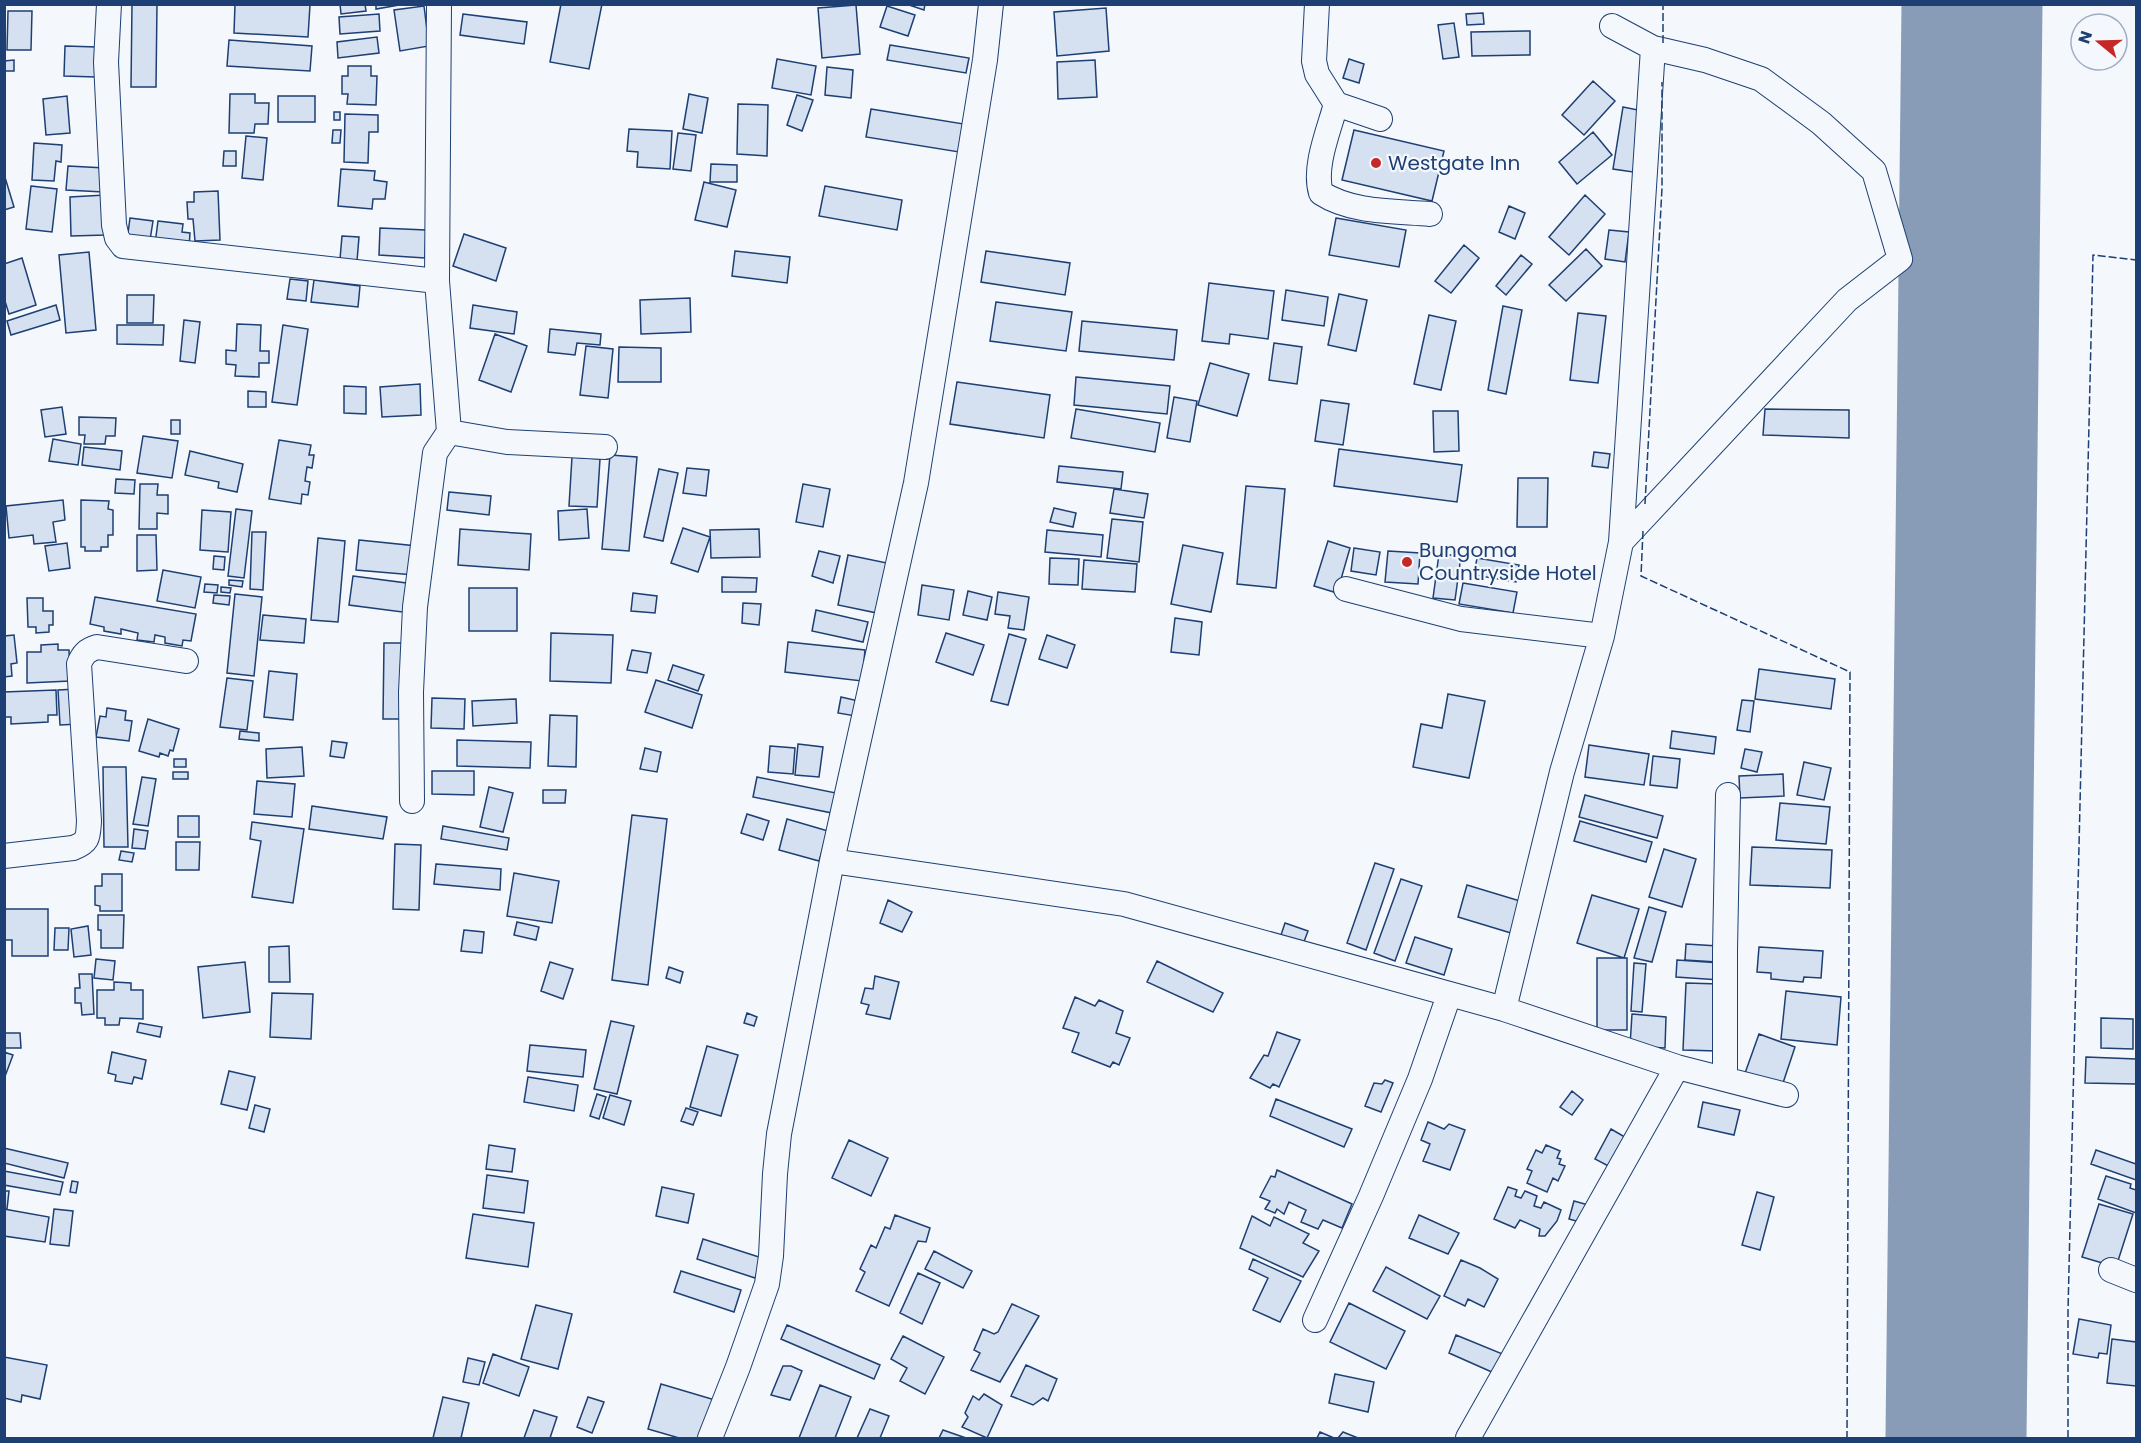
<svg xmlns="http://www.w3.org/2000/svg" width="2141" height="1443" viewBox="0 0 2141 1443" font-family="Poppins,sans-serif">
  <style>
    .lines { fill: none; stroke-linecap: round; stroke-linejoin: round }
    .runway { stroke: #889bb7; stroke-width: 141 }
    .building { fill: #d5e0f0; stroke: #1d3f73; stroke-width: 1.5 }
    .minor-casing { stroke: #1d3f73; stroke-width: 26 }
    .minor { stroke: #f4f7fb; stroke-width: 24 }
    .fence { stroke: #1d3f73; stroke-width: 1.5; stroke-dasharray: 8 3; stroke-linecap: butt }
    .poi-dot { fill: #c62828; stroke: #f4f7fb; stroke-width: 2 }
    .labels { text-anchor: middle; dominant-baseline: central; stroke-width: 4.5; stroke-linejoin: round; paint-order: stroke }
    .poi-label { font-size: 20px; fill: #1d3f73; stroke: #f4f7fb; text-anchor: start }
  </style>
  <rect width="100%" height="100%" fill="#f4f7fb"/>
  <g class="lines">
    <path class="runway" d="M1956,1438L1972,4"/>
  </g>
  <path class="building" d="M132,4H157L156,87H131Z
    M235,4L310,5L308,37L234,33Z
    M340,4H365L366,11L341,14Z
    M376,4H405L376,9Z
    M561,4H602L589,69L550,62Z
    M906,4H925L924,10Z
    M856,5L860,54L822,58L818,8Z
    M424,6L429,46L400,51L394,10Z
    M887,6L915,15L908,36L880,27Z
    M1106,8L1109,51L1057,56L1054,12Z
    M8,11H32L31,50H7Z
    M1483,13L1484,24L1467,25L1466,14Z
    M379,14L380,31L340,34L339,17Z
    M463,14L527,22L524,44L460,35Z
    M1454,23L1459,57L1443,59L1438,25Z
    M1530,31V55L1472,56L1471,32Z
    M377,37L379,53L338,58L337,42Z
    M229,40L312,46L310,71L227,66Z
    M890,45L969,58L966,73L887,60Z
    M65,46L97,47L96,77L64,76Z
    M777,59L816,66L811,95L772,88Z
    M1349,59L1364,64L1359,83L1343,78Z
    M14,60V71H4V61Z
    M1095,60L1097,97L1058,99L1057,62Z
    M348,66H371V76H377L376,105L347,104L348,94H342V76H348Z
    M827,67L853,70L851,98L825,95Z
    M1593,81L1615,101L1584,135L1562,115Z
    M230,94H255V103H269L268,124H255L254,133H229Z
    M689,94L708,98L702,133L683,129Z
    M797,95L813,100L802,131L787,125Z
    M67,96L70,133L46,135L43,99Z
    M278,96H315V122H278Z
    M738,104L768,105L767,156L737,154Z
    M1623,107L1643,111L1633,172L1613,169Z
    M871,109L964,124L959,152L866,137Z
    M334,112H340V120H334Z
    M345,114L378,115V132H369L368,163L344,162Z
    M629,129L672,131L670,169L637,167L638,152L627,151Z
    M333,130H341L340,143H332Z
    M1354,130L1444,151L1432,201L1342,180Z
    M1593,132L1612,155L1577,184L1559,162Z
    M678,133L696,135L691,171L673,169Z
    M246,136L267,138L263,180L242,178Z
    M34,143L62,145L61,162L56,161L54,181L32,180Z
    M224,151H236V166H223Z
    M711,164L737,165V182H710Z
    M68,166L105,168L103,192L66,190Z
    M341,169L375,171L374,180L387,182L385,199H373L372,209L338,206Z
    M4,174L14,207L4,210Z
    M704,182L736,190L727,227L695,220Z
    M31,186L57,189L52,232L26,229Z
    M825,186L902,200L897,230L819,216Z
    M218,191L220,240L195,241L193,219H188L187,202H194V192Z
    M105,195L106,235L71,236L70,197Z
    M1585,195L1605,214L1569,255L1549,237Z
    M1509,206L1525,213L1515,239L1499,232Z
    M130,218L153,221L150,240L127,241Z
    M1336,218L1406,230L1399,267L1329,255Z
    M158,221L183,224L182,232L190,233L189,248L155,244Z
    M380,228L426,230L425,258L379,255Z
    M1609,230L1629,232L1625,262L1605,259Z
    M464,234L506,248L496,281L453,266Z
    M342,236L359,237L357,261L340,259Z
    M1464,245L1479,258L1451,293L1435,281Z
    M1586,249L1602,266L1566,301L1549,285Z
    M735,251L790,257L787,283L732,276Z
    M986,251L1070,263L1065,295L981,282Z
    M89,252L96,330L66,333L59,255Z
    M1521,255L1532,264L1506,295L1496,286Z
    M22,258L36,305L9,314L4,298V264Z
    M290,279L308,281L306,301L287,299Z
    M314,280L360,286L358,307L311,302Z
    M1209,283L1274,291L1268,339L1230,334L1229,344L1202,341Z
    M1286,290L1328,297L1324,326L1282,320Z
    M1339,294L1367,300L1356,351L1328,345Z
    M127,295H154L153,323H127Z
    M690,298L691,332L641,334L640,300Z
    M996,302L1072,312L1066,351L990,341Z
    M56,305L60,320L11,335L7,321Z
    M473,305L517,312L514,334L470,328Z
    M1503,306L1522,310L1506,394L1488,390Z
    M1578,313L1606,316L1598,383L1570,380Z
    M1429,315L1456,321L1441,390L1414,384Z
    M184,320L200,322L195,363L180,361Z
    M1082,321L1177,330L1174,360L1079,351Z
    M237,324L261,325L260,351H269V363H259V377L235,376L236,365L226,364V350L236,351Z
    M117,325H164L163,345L117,344Z
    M283,325L308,329L297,405L272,402Z
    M550,329L601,334L600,345L577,343L575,355L548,352Z
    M495,334L527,346L511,392L479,380Z
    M1274,343L1302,347L1297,384L1269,380Z
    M586,346L613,349L608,398L580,395Z
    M619,347L661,348V382H618Z
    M1210,363L1249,374L1237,416L1198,405Z
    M1076,377L1170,386L1167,414L1074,405Z
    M957,382L1050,395L1044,438L950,424Z
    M420,384L421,415L382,417L380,387Z
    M344,386L366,387V414L344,413Z
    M248,391L266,392V407H248Z
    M1174,397L1197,401L1190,442L1167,438Z
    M1321,400L1349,404L1343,445L1315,441Z
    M62,407L66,434L45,437L41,410Z
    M1076,409L1160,423L1155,452L1071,438Z
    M1765,409L1849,410V438L1763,435Z
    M1433,411H1458L1459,451L1434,452Z
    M79,417L116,418L115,436H106L105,444H84L85,435H79Z
    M171,420H180V434H171Z
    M143,436L178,441L172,478L137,473Z
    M53,439L81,444L78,465L49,461Z
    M279,440L311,445L309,455H314L312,468L307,467L305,481L310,482L308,495L302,494L301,504L269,499Z
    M84,447L122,451L120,470L82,465Z
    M1339,449L1462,465L1457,502L1334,486Z
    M190,451L243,464L237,492L218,488L219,482L185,475Z
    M1594,452L1610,454L1608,468L1592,466Z
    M610,455L637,457L629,551L602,549Z
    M572,457L600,459L597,507L569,506Z
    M1059,466L1123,472L1121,489L1057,482Z
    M687,468L709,470L706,496L683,493Z
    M659,469L678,473L663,541L644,537Z
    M1518,478H1548L1547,527H1517Z
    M116,479L135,480L134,494L115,493Z
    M140,484H158L157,495H168V514L157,513V529H139Z
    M803,484L830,489L823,527L796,522Z
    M1246,486L1285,489L1276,588L1237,584Z
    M1114,489L1148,494L1144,518L1110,513Z
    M449,492L491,496L489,515L447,510Z
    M63,500L65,520L53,522L56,542L34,544L33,535L9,538L6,506Z
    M81,500L109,501L108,509L113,510V535H108V547H101V551H85V547H81Z
    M1054,508L1076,513L1073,527L1050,522Z
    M236,509L252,511L244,578L228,576Z
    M587,509L589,538L559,540L558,511Z
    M202,510L231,512L228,552L200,550Z
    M1112,519L1143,522L1139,562L1107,558Z
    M683,528L710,537L698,572L671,563Z
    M460,529L531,534L529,570L458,565Z
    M759,529L760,557L711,558L710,530Z
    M1047,530L1103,535L1101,557L1045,552Z
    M252,532H266L263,590L250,589Z
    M137,535H156L157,570L137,571Z
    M318,538L345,541L338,622L311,620Z
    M359,540L417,546L414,575L356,570Z
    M1328,541L1350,548L1337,593L1314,586Z
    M67,543L70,568L49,571L45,546Z
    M1183,545L1223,553L1211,612L1171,604Z
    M1354,548L1380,552L1376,575L1351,571Z
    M819,551L840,556L833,583L812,576Z
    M1388,551L1420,553L1418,584L1385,582Z
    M1439,554L1461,556L1455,600L1433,598Z
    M848,555L887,563L877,613L838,605Z
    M214,556L225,557L224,570L213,569Z
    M1050,558L1079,559L1078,585L1049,584Z
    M1477,558L1519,565L1516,582L1474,575Z
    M1084,560L1137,564L1135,592L1082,589Z
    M163,570L201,577L195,608L157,601Z
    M353,576L414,584L410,613L349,605Z
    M722,577L757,578L756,592H722Z
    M229,580L243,581L242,587L229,585Z
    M1463,583L1517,592L1513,613L1459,604Z
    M205,584L218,585L217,593L204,592Z
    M922,585L954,590L949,620L918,615Z
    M221,587L231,588L230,593L221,592Z
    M469,588H517V631H469Z
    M968,591L992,597L987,620L963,615Z
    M998,592L1029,597L1024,630L1008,628L1010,616L995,614Z
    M633,593L657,596L655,613L631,611Z
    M235,594L262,597L254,676L227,673Z
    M214,595L230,596L229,605L213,603Z
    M95,597L196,614L191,641L183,640L182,646L165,643V637L155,635L154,642L137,640L138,633L121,629V634L104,631V627L90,624Z
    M27,598H43V611H53V625H49V632L36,633V627H28Z
    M743,603L761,604L759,625L742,623Z
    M816,610L868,622L863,642L812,631Z
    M263,615L306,619L304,643L260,640Z
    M1175,618L1202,622L1199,655L1171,652Z
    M551,633L613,635L611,683L550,681Z
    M946,633L984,645L973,675L936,662Z
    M1009,634L1026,639L1008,705L991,701Z
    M14,635L17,663L11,664L12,676L4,677V636Z
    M1047,635L1075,645L1067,668L1039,659Z
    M788,642L865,650L862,681L785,672Z
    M384,643H409V719H383Z
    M58,644V650H69L70,681L27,683V652H41V645Z
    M632,650L651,653L647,673L627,670Z
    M673,665L704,675L698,691L668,680Z
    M1759,669L1835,679L1831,709L1755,699Z
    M269,671L297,674L293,720L264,717Z
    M227,678L253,681L247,730L220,727Z
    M656,680L702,695L692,728L645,712Z
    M77,689L79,724L60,725L58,690Z
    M56,690L57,715H48V722L11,724V717H4V692Z
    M1448,694L1485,701L1469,778L1413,767L1421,724L1442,728Z
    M841,697L863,702L861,717L838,713Z
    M432,698L465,699L464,729L431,728Z
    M516,699L517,723L473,726L472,701Z
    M1742,700L1754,701L1750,732L1737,730Z
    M107,708L126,711L125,720L132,721L129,741L96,737L100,716L106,717Z
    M550,715L577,716L576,767L548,766Z
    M148,719L179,729L173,751L170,750L168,756L160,753L159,757L139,751Z
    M240,731L259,733V741L239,739Z
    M1672,731L1716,737L1714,754L1670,748Z
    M457,740L531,742L530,768L457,766Z
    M332,741L347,743L344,758L330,756Z
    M798,744L823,747L819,777L795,775Z
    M1589,745L1649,754L1644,785L1585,777Z
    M770,746L795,748L793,774L768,772Z
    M302,747L304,776L267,778L266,749Z
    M645,748L661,752L657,772L640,769Z
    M1745,749L1762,752L1757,772L1741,768Z
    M1653,756L1680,759L1677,788L1650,785Z
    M174,759H186V767H174Z
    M1804,762L1831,768L1824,800L1797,795Z
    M103,767H126L128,847H104Z
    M432,771H474V795L432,794Z
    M173,772H188V779H173Z
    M1783,774L1784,796L1740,798L1739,776Z
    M142,777L156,779L148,826L133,824Z
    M757,777L836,793L832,813L753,797Z
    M257,781L295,784L292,817L254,814Z
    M489,787L513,793L503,832L480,827Z
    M543,790H566L565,803H543Z
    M1585,795L1663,816L1657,838L1579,817Z
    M1780,803L1830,807L1826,844L1776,840Z
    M312,806L387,817L383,839L309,829Z
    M747,814L769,821L763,840L741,833Z
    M632,815L667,819L648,985L612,980Z
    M178,816H199V837H178Z
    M787,819L828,831L819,861L779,850Z
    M1580,821L1652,842L1646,862L1574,841Z
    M252,822L304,829L293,903L252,897L261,841L250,839Z
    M443,826L509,838L507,850L441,839Z
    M134,829L148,831L145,849L132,848Z
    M176,842H200L199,870H176Z
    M395,844L421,845L419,910L393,909Z
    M1752,847L1832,850L1830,888L1750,885Z
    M1664,849L1696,859L1682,907L1649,897Z
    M121,851L134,853L132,862L119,860Z
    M1375,863L1394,869L1366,950L1347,943Z
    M436,864L501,869L500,890L434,884Z
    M514,873L559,881L552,923L507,916Z
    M102,874H122V911H100V906L95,905V886H102Z
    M1401,879L1422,886L1395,961L1374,953Z
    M1467,885L1520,901L1511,933L1458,917Z
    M1592,895L1639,909L1624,958L1577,943Z
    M888,900L912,912L902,932L880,923Z
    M1649,907L1666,912L1652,962L1634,958Z
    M4,909H48V956H12V940H4Z
    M98,915H124L123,948H101V930H98Z
    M517,922L539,927L536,940L514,935Z
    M1285,923L1308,931L1302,947L1280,938Z
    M88,926L91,955L74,957L71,929Z
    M55,928H69L68,950H54Z
    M464,930L484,932L482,953L461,951Z
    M1415,937L1452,949L1444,975L1406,963Z
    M1686,944L1718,946L1717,962L1685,960Z
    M289,946L290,982H269V947Z
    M1759,947L1823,951L1821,978L1804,977L1803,982L1771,979V973L1757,972Z
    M1597,958H1627V1030H1597Z
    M96,959L115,961L113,980L94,978Z
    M1677,960L1721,963L1720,980L1676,977Z
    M1157,961L1223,993L1213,1012L1147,982Z
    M245,962L250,1012L203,1018L198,967Z
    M550,962L573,969L563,999L541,991Z
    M1634,963L1646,964L1642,1012L1631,1011Z
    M669,967L683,972L680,983L666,978Z
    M79,974H92L94,1014L82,1015L81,1003H75V988H80Z
    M875,976L899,982L890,1019L866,1014L869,1005L861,1003L865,988L873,989Z
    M114,982L131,983V990H143V1019L120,1018L119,1025H105V1018H97V990H114Z
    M1686,983L1720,984L1717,1051L1683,1050Z
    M1786,991L1841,997L1837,1045L1781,1039Z
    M272,993L313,994L311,1039L270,1037Z
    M1075,997L1095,1006L1099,1000L1123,1011L1116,1033L1130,1038L1119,1065L1113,1062L1110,1067L1072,1052L1079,1033L1063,1028Z
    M747,1013L757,1017L754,1026L744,1023Z
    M1632,1014L1666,1017L1665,1048L1630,1046Z
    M2101,1018L2133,1019V1049L2101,1048Z
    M611,1021L634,1026L617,1094L594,1089Z
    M139,1023L162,1027L160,1037L137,1032Z
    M1277,1032L1300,1040L1279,1087L1273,1084L1270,1088L1250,1078L1264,1055L1268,1056Z
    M4,1033H20L21,1048H4Z
    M1759,1034L1795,1047L1781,1089L1744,1076Z
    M530,1045L586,1050L583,1077L527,1071Z
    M707,1046L738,1055L721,1116L690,1107Z
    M4,1052L13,1055L4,1079Z
    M112,1052L146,1060L142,1079L134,1077L132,1084L115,1081L116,1075L108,1073Z
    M2086,1057L2136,1059V1084L2085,1083Z
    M229,1071L255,1077L247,1110L221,1104Z
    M528,1077L578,1085L574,1111L524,1102Z
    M1385,1080L1393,1083L1381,1112L1365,1106L1374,1083L1382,1084Z
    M1572,1091L1583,1100L1572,1115L1560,1107Z
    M597,1094L606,1097L599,1119L590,1116Z
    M610,1095L631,1101L624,1125L603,1118Z
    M1276,1099L1352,1129L1344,1147L1270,1116Z
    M1703,1102L1740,1110L1734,1135L1698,1127Z
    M255,1105L270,1109L264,1132L249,1128Z
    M686,1108L698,1112L693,1125L681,1121Z
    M1428,1122L1444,1129L1449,1124L1465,1130L1450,1170L1423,1161L1430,1144L1421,1140Z
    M1611,1129L1630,1140L1614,1169L1595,1159Z
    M849,1140L888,1158L871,1196L832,1178Z
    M489,1145L515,1149L512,1172L486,1169Z
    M1546,1145L1560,1151L1557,1158L1561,1159L1559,1164L1565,1166L1558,1181L1553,1178L1547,1192L1527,1183L1532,1171L1527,1169L1536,1150L1542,1153Z
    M4,1148L68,1163L64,1178L4,1163Z
    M2096,1150L2136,1164V1180L2091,1164Z
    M1277,1170L1352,1204L1342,1228L1323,1220L1318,1229L1301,1222L1306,1210L1289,1202L1284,1214L1277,1209L1275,1213L1265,1209L1270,1201L1260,1197L1271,1176L1275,1177Z
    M4,1171L63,1182L60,1195L4,1185Z
    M487,1175L528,1181L524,1213L483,1208Z
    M2106,1176L2131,1184L2130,1188L2136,1190V1213L2098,1199Z
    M72,1181L78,1182L76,1193L70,1192Z
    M662,1187L694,1194L688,1223L656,1216Z
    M1508,1187L1517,1190L1515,1196L1521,1198L1525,1191L1537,1196L1534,1206L1541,1208L1544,1202L1561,1210L1557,1221L1545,1236H1539L1540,1229L1520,1220L1515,1228L1494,1219Z
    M4,1191H9L7,1209H4Z
    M1757,1192L1774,1197L1760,1250L1742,1245Z
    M1574,1201L1592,1206L1587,1224L1569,1219Z
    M2099,1204L2133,1214L2116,1267L2082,1257Z
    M4,1209L49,1217L45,1242L4,1236Z
    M54,1209L73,1211L69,1246L50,1244Z
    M473,1214L534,1223L528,1267L466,1258Z
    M895,1215L930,1228L926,1242L918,1241L889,1306L856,1291L865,1272L860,1269L871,1245L876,1248L885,1227L890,1229Z
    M1419,1215L1459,1233L1448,1254L1409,1238Z
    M1252,1216L1270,1226L1274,1217L1309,1234L1303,1243L1319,1251L1303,1277L1240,1248Z
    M703,1239L762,1258L755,1278L697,1259Z
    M934,1251L972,1271L963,1288L925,1269Z
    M1253,1259L1301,1281L1280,1322L1253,1310L1268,1278L1249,1269Z
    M1461,1260L1480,1268L1498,1279L1484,1307L1468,1299L1465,1306L1444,1296Z
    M1386,1267L1440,1296L1427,1319L1373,1291Z
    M681,1271L741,1290L734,1312L674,1292Z
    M918,1273L940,1283L922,1324L900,1313Z
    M1349,1303L1405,1331L1386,1369L1330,1342Z
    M1012,1304L1039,1316L1000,1382L971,1370L980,1353L974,1350L983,1329L994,1334L998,1332Z
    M536,1305L572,1314L558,1369L521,1359Z
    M2079,1319L2111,1325L2107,1354L2099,1353L2098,1358L2073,1354Z
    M787,1325L880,1365L874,1379L781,1339Z
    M1456,1335L1505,1355L1494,1373L1449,1353Z
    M903,1336L944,1357L925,1394L900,1381L907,1368L891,1359Z
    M2112,1339L2136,1342V1386L2107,1383Z
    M493,1354L529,1367L519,1396L483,1383Z
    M4,1357L47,1365L40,1399L22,1395L21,1402L4,1398Z
    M468,1358L485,1362L479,1385L463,1382Z
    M1026,1365L1057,1379L1048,1401L1043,1398L1033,1405L1011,1396Z
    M783,1366H791L802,1371L790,1400L771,1395Z
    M1335,1374L1374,1382L1368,1412L1329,1403Z
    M661,1384L715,1400L703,1438H679L648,1429Z
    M820,1385L851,1397L835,1438H799Z
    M984,1394L1002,1405L987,1438L962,1427L968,1417L965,1413L973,1396L979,1400Z
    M443,1397L469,1403L461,1438H433Z
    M588,1397L604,1402L592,1433L577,1427Z
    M870,1409L889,1416L880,1438H857Z
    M534,1410L557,1417L550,1438H524Z
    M943,1430L966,1438H939Z
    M1320,1432L1334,1438H1317Z
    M1343,1432L1358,1438H1338Z"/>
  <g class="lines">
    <g class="minor-casing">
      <path id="minor" d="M109,4L106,62L114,225L117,238L123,246L437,281L449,432L435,453L415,607L411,692L412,801
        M991,4L985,60L916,483L832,861L1124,904L1504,1009L1677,1067L1786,1095
        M1317,4L1314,61L1317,74L1336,104L1380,119
        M1612,26L1653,48L1705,60L1761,79L1821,123L1874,171L1900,259L1847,300L1621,542
        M1336,104C1329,130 1313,167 1321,193C1352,213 1394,211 1430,214
        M437,281L439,4
        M449,432L507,442L605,447
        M1346,589L1461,619L1602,636L1562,772L1504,1009
        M1602,636L1621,542L1653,48
        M4,856L73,848C89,842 88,837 89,821L79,664C83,654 87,650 97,647L186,661
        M1725,1078V950L1728,795
        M2111,1270L2136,1280
        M1315,1320L1371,1196L1420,1079L1449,995
        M710,1438L738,1367L767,1284L771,1256L775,1174L779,1134L832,861
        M1468,1438L1677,1067"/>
    </g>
    <use href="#minor" class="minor"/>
    <path class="fence" d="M1663,43V4
      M1645,504L1662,188V82
      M1643,531L1641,576L1850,672L1847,1438
      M2068,1438V1311L2093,255L2136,260"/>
  </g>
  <g class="poi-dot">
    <circle cx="1376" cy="163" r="6"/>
    <circle cx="1407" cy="562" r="6"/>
  </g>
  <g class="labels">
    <g class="poi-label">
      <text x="1388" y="163">Westgate Inn</text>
      <text x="1419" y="550">Bungoma<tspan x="1419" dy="23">Countryside Hotel</tspan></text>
    </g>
  </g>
  <rect width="2141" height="1443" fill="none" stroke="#1d3f73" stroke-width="12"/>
  <g transform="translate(2099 42) rotate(289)"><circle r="28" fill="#f4f7fb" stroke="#9eadc5" stroke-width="1.5"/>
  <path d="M0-4.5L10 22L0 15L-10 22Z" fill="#c62828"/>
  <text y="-9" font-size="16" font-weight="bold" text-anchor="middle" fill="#1d3f73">N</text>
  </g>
</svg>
